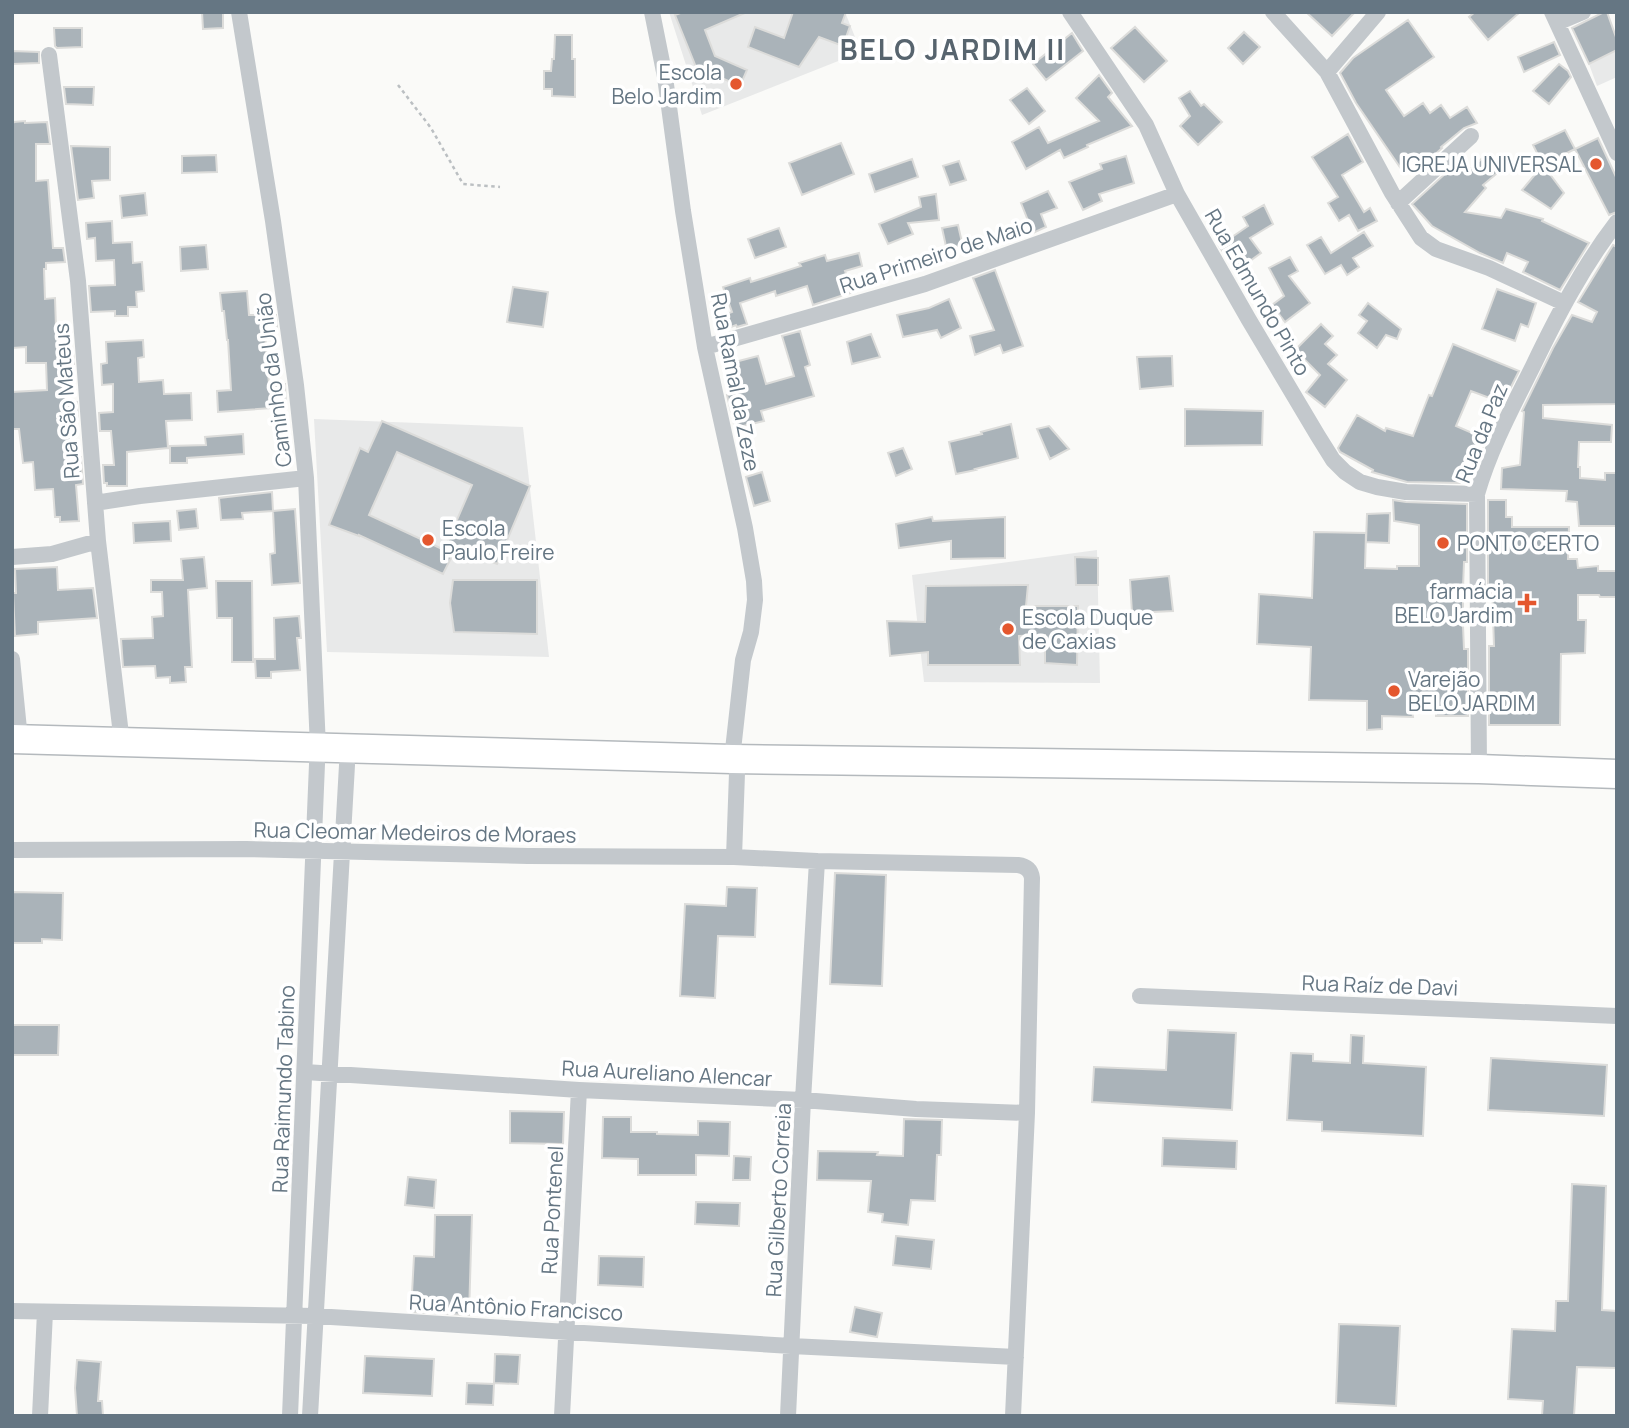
<svg xmlns="http://www.w3.org/2000/svg" width="1629" height="1428" viewBox="0 0 1629 1428" font-family="Manrope,sans-serif">
  <style>
    .built { fill: #e8e9e9 }
    .building { fill: #aab3b9; stroke: #dcdcda; stroke-width: 2 }
    .lines { fill: none; stroke-linecap: round; stroke-linejoin: round }
    .highway-casing { stroke: #b4b9bd; stroke-width: 31 }
    .path { stroke: #bbbfc2; stroke-width: 2.5; stroke-dasharray: 3.5 3.5; stroke-linecap: butt }
    .street { stroke: #c3c8cc; stroke-width: 16 }
    .highway { stroke: #fff; stroke-width: 28 }
    .poi-dot { fill: #e4572e; stroke: #fff; stroke-width: 2.5 }
    .labels { text-anchor: middle; dominant-baseline: central; stroke-width: 7; stroke-linejoin: round; paint-order: stroke }
    .poi-label { font-size: 21px; fill: #657683; stroke: #fff; text-anchor: start }
    .street-label { font-size: 21px; fill: #657683; stroke: #fff }
    .district-label { font-size: 28px; font-weight: bold; letter-spacing: 2px; fill: #57646e; stroke: #fff }
  </style>
  <rect width="100%" height="100%" fill="#fafaf8"/>
  <path class="built" d="M669,12H845L861,52L702,115Z
    M1617,50V77L1597,86L1589,64Z
    M314,419L523,427L549,657L327,652Z
    M1097,550L1100,683L924,682L912,575Z"/>
  <path class="building" d="M202,12H223V28L203,29Z
    M683,12H747L705,30L715,56L747,70L740,86L696,67L675,15Z
    M793,12H846L842,23L850,26L843,46L819,37L799,67L748,47L755,27L784,38Z
    M1306,12H1355L1332,36Z
    M1475,12H1520L1488,40L1469,17Z
    M1604,12H1607L1617,40V50L1589,64L1572,28Z
    M1408,20L1434,57L1386,90L1404,116L1423,103L1430,113L1441,105L1450,118L1467,107L1477,123L1464,128L1441,147L1442,148L1426,163L1422,160L1404,173L1356,103L1340,73L1353,58Z
    M1135,27L1167,61L1144,82L1111,48Z
    M54,28H82V47L57,48L55,46Z
    M1244,32L1260,47L1243,64L1228,48Z
    M1072,33L1083,51L1046,80L1033,64Z
    M555,35H572V59H575V97L552,96V89H544V71H551L552,59H554Z
    M1554,42L1560,55L1524,72L1518,57Z
    M12,51L39,52V63L12,64Z
    M1559,64L1568,71L1571,77L1549,104L1533,91Z
    M1099,75L1112,93L1108,97L1132,126L1087,145L1088,147L1064,158L1060,150L1026,169L1012,142L1039,127L1048,143L1099,121L1076,98Z
    M64,87H94L93,105L66,104Z
    M1027,88L1045,111L1029,124L1010,100Z
    M1190,91L1201,106L1204,104L1222,122L1198,145L1180,126L1190,116L1179,98Z
    M25,121V123L47,122L50,144H36V181L48,180L53,248H63L65,262L46,263V269H44L45,299L55,298L56,328H58V352H73L74,364H71V368H64L66,403L77,402L78,420L68,422L73,458L81,457L83,484L76,485L79,521L60,522V517H55L53,489L35,490L33,462L23,463L19,429H12V392L47,390L46,363H26V347L12,348V125L14,122Z
    M1565,130L1575,149L1543,165L1533,145Z
    M1348,134L1363,162L1342,175L1364,212L1370,208L1377,221L1358,231L1349,215L1339,221L1328,203L1338,197L1312,157Z
    M1598,138L1617,179V212L1609,215L1575,149Z
    M841,143L854,174L802,195L789,163Z
    M71,146L110,147V180L92,181L94,198L78,200Z
    M1487,154L1501,170L1483,185L1486,188L1465,212L1501,218L1506,209L1543,219L1542,221L1589,243L1560,290L1523,272L1528,262L1507,253L1503,263L1480,253L1432,226L1412,204L1458,162L1468,171Z
    M216,155L217,172L182,173V156Z
    M1126,156L1134,183L1099,194L1102,201L1083,210L1069,182L1102,169L1100,164Z
    M912,159L918,177L875,192L869,174Z
    M959,161L966,180L950,185L943,166Z
    M1543,165L1564,193L1551,209L1522,190Z
    M1048,191L1057,208L1041,214L1046,227L1033,233L1021,203Z
    M145,193L147,215L122,218L120,196Z
    M936,194L939,220L908,223L913,234L888,244L879,224L921,207L919,197Z
    M1264,205L1273,224L1250,238L1261,253L1236,271L1219,246L1248,226L1243,217Z
    M112,221L113,243L132,242L133,263L142,262L144,291L136,292L137,307H128V316H115V311L91,312L89,286L115,285L114,260L96,261L95,238L87,239L86,223Z
    M958,225L963,247L947,251L942,228Z
    M779,228L786,247L755,258L748,239Z
    M1364,232L1373,246L1353,258L1359,267L1347,275L1341,265L1325,274L1307,245L1321,237L1331,253Z
    M206,245L208,269L181,271L180,247Z
    M1613,245L1617,247V404L1543,405V418L1612,425L1611,442H1579L1578,467H1580V478L1605,480V473H1617V526H1579L1577,502L1566,501L1567,491L1501,489L1502,468L1520,465L1524,412L1522,411L1553,348L1572,315L1592,322L1597,312L1578,302Z
    M859,253L862,266L845,271L853,292L813,305L807,286L776,296L775,291L740,303L747,324L737,327L736,325L726,329L722,316L732,312L723,287L750,278L751,282L801,266L799,263L825,255L827,261Z
    M1290,257L1298,271L1289,276L1310,303L1285,322L1272,305L1284,296L1269,268Z
    M995,270L1023,346L1003,353L1000,345L975,355L970,336L994,330L973,278Z
    M513,287L548,292L543,327L507,322Z
    M1497,289L1536,303L1528,327L1521,324L1515,341L1482,329Z
    M247,291L249,315H276L277,327H270V334H265L269,384H285L286,407L218,412L217,391L231,390L228,340H227L224,311H222L220,293Z
    M949,299L961,328L941,338L937,330L903,337L897,315L929,308Z
    M1368,303L1401,329L1397,339L1386,335L1377,348L1358,333L1367,321L1359,315Z
    M1321,324L1333,336L1325,344L1337,355L1328,364L1347,380L1325,407L1306,392L1320,375L1295,350Z
    M800,331L810,365L805,367L814,396L761,411L764,421L735,428L727,395L739,392L731,363L758,356L766,384L794,376L782,336Z
    M871,334L880,357L852,364L847,342Z
    M143,340L144,357L138,358L139,382L163,380L164,394L191,393L192,420L166,421L168,448L127,452V486H107V483H104L103,465H114L111,431H100L99,413L113,412V384L102,385L101,364L107,363L106,342Z
    M1453,344L1519,371L1503,403L1471,391L1456,426L1486,439L1478,458L1476,457L1470,473L1463,471L1460,483L1407,482L1372,472L1373,470L1340,452L1338,448L1357,415L1385,431L1386,428L1413,436L1429,395L1432,396Z
    M1172,356L1173,386L1140,389L1137,357Z
    M1185,409L1263,411L1262,445L1185,446Z
    M382,421L530,486L497,564L447,543L472,485L397,452L369,515L453,554L443,574L359,535V536L329,525L360,448L368,452Z
    M1011,424L1018,458L975,469L976,470L956,474L949,442L982,434L981,432Z
    M1049,426L1069,449L1050,459L1037,429Z
    M243,434L244,454L187,458V463H170V446L206,445L205,437Z
    M903,448L912,469L896,476L888,453Z
    M762,472L770,501L754,506L746,477Z
    M272,492L273,511L242,513L243,519L221,520L219,498Z
    M1393,500L1406,502L1467,504V562H1464L1463,588V626L1464,649H1468V716H1436V710H1412L1413,717L1382,716V729L1367,730V701L1309,700L1311,647L1257,644L1259,594L1312,598L1314,532L1366,533L1365,568L1397,569V566H1419V525L1394,521Z
    M1488,500H1506V517H1512V527H1569L1568,559H1577L1578,568L1598,566V571H1617V597H1600L1599,595H1578V620H1586L1585,653L1561,654L1560,725H1489V646H1494L1492,587H1488Z
    M196,509L198,528L179,530L177,511Z
    M295,509L300,583L272,585L270,554L275,553L273,511Z
    M1390,513L1389,543L1366,542L1367,514Z
    M932,517L933,521L1005,517V558L951,559V541L899,548L896,524Z
    M170,521L171,541L134,543L133,523Z
    M204,557L207,588L188,590L192,667H185L186,682L170,683V677L156,678L155,666L123,667L121,639L153,638L152,617L163,616L162,592H151V580H183L181,559Z
    M1075,557L1098,558V585H1076Z
    M57,567L58,590L93,588L97,618L38,622V634L15,636L13,593H16L15,569Z
    M1169,576L1173,611L1132,613L1130,580Z
    M453,580H537V634L454,632L450,603Z
    M216,581H252L253,662H232V618H217Z
    M1028,585L1026,606H1078L1077,665L1045,663V635L1019,636L1020,665H928V652L890,656L887,621L925,622L926,586Z
    M299,616L301,638H297L300,670L271,672V678H256L255,659H275L274,618Z
    M835,873L886,875L882,986L830,984Z
    M727,887L757,888L755,937L718,936L715,998L680,996L685,904L726,906Z
    M12,892L63,893L62,940L42,939V943H12Z
    M12,1025H59L58,1055H12Z
    M1168,1030L1236,1033L1232,1110L1092,1102L1094,1067L1166,1070Z
    M1351,1035L1364,1036L1363,1063L1426,1067L1423,1136L1322,1131V1122L1287,1120L1291,1053L1313,1054V1061L1350,1063Z
    M1491,1058L1607,1065L1604,1116L1488,1110Z
    M510,1111L564,1112L563,1144L510,1143Z
    M603,1117H631V1132H657V1134L698,1135V1121L730,1122L729,1156L696,1155V1175H638V1159L602,1158Z
    M904,1119L942,1120L941,1155H937L935,1201L911,1200L908,1225L882,1222L883,1214L868,1212L871,1181L817,1180L818,1151L878,1152L877,1155L903,1156Z
    M1163,1138L1237,1141L1236,1169L1162,1166Z
    M734,1156L751,1157L750,1180H733Z
    M408,1177L436,1180L434,1208L405,1205Z
    M1572,1184L1606,1186L1602,1310L1617,1311V1368L1577,1367L1574,1416H1542L1543,1401L1508,1399L1512,1329L1555,1331L1556,1301H1568Z
    M696,1202L740,1203L739,1226L695,1224Z
    M435,1215H472L469,1315L411,1312L414,1256L434,1257Z
    M896,1236L934,1240L931,1269L893,1265Z
    M599,1256L644,1257L643,1287L598,1285Z
    M855,1307L882,1313L877,1337L850,1332Z
    M1339,1324L1400,1326L1396,1406L1336,1403Z
    M495,1354L520,1355L518,1384L494,1383Z
    M365,1356L434,1359L432,1396L363,1393Z
    M77,1360L101,1362L98,1401H102L103,1416H77L75,1388Z
    M467,1383L494,1384L493,1405L466,1404Z"/>
  <g class="lines">
    <g class="highway-casing">
      <path id="highway" d="M12,739L732,759L1479,769L1617,774"/>
    </g>
    <path class="path" d="M398,85L431,128L463,184L500,187"/>
    <path class="street" d="M239,12L273,221L296,385L306,478L318,747
      M652,12L665,77L683,211L705,347L745,528L754,581L755,600L751,632L743,660L732,759
      M1070,12L1146,125L1177,194L1249,320L1318,436L1333,460L1345,472L1360,482L1377,487L1406,492L1477,494
      M1273,12L1327,72L1392,193L1421,238L1436,249L1489,268L1564,303
      M1552,12L1617,153
      M1557,23L1583,12
      M49,55L78,281L98,541L122,743
      M1327,72L1378,12
      M1398,203L1471,136
      M705,347L925,284L1177,194
      M95,503L140,496L306,478
      M12,557L52,554L98,541
      M12,659L20,739
      M1479,769L1477,494C1490,449 1512,408 1533,366C1557,316 1583,266 1617,222
      M12,850L246,849L528,856L734,857L817,861L1018,865C1026,866 1031,870 1032,878L1027,1113L1013,1416
      M734,857L737,773
      M1140,996L1617,1016
      M305,1072L579,1090L803,1100L916,1109L1027,1113
      M12,1311L315,1316L791,1346L1016,1357
      M40,1416L45,1312
      M290,1416L317,764
      M310,1416L347,765
      M562,1416L579,1090
      M788,1416L803,1100L817,861"/>
    <use href="#highway" class="highway"/>
  </g>
  <g class="poi-dot">
    <circle cx="736" cy="84" r="7"/>
    <circle cx="1596" cy="164" r="7"/>
    <circle cx="428" cy="540" r="7"/>
    <circle cx="1443" cy="543" r="7"/>
    <path d="M1523.5 592.5h7v7h7v7h-7v7h-7v-7h-7v-7h7z"/>
    <circle cx="1008" cy="629" r="7"/>
    <circle cx="1394" cy="691" r="7"/>
  </g>
  <g class="labels">
    <g class="poi-label">
      <text x="722" y="72" text-anchor="end">Escola<tspan x="722" dy="24">Belo Jardim</tspan></text>
      <text x="1582" y="164" text-anchor="end">IGREJA UNIVERSAL</text>
      <text x="442" y="528">Escola<tspan x="442" dy="24">Paulo Freire</tspan></text>
      <text x="1457" y="543">PONTO CERTO</text>
      <text x="1513" y="591" text-anchor="end">farmácia<tspan x="1513" dy="24">BELO Jardim</tspan></text>
      <text x="1022" y="617">Escola Duque<tspan x="1022" dy="24">de Caxias</tspan></text>
      <text x="1408" y="679">Varejão<tspan x="1408" dy="24">BELO JARDIM</tspan></text>
    </g>
    <g class="street-label">
      <text transform="translate(936 255) rotate(-18)">Rua Primeiro de Maio</text>
      <text transform="translate(1258 292) rotate(60)">Rua Edmundo Pinto</text>
      <text transform="translate(273 380) rotate(-97)">Caminho da União</text>
      <text transform="translate(736 382) rotate(79)">Rua Ramal da Zeze</text>
      <text transform="translate(66 401) rotate(-94)">Rua São Mateus</text>
      <text transform="translate(1481 433) rotate(-68)">Rua da Paz</text>
      <text transform="translate(415 832) rotate(1)">Rua Cleomar Medeiros de Moraes</text>
      <text transform="translate(1380 985) rotate(2)">Rua Raíz de Davi</text>
      <text transform="translate(667 1073) rotate(3)">Rua Aureliano Alencar</text>
      <text transform="translate(283 1089) rotate(-88)">Rua Raimundo Tabino</text>
      <text transform="translate(778 1200) rotate(-87)">Rua Gilberto Correia</text>
      <text transform="translate(552 1210) rotate(-87)">Rua Pontenel</text>
      <text transform="translate(516 1307) rotate(3)">Rua Antônio Francisco</text>
    </g>
    <g class="district-label">
      <text x="953" y="49">BELO JARDIM II</text>
    </g>
  </g>
  <rect width="1629" height="1428" fill="none" stroke="#657683" stroke-width="28"/>
</svg>
